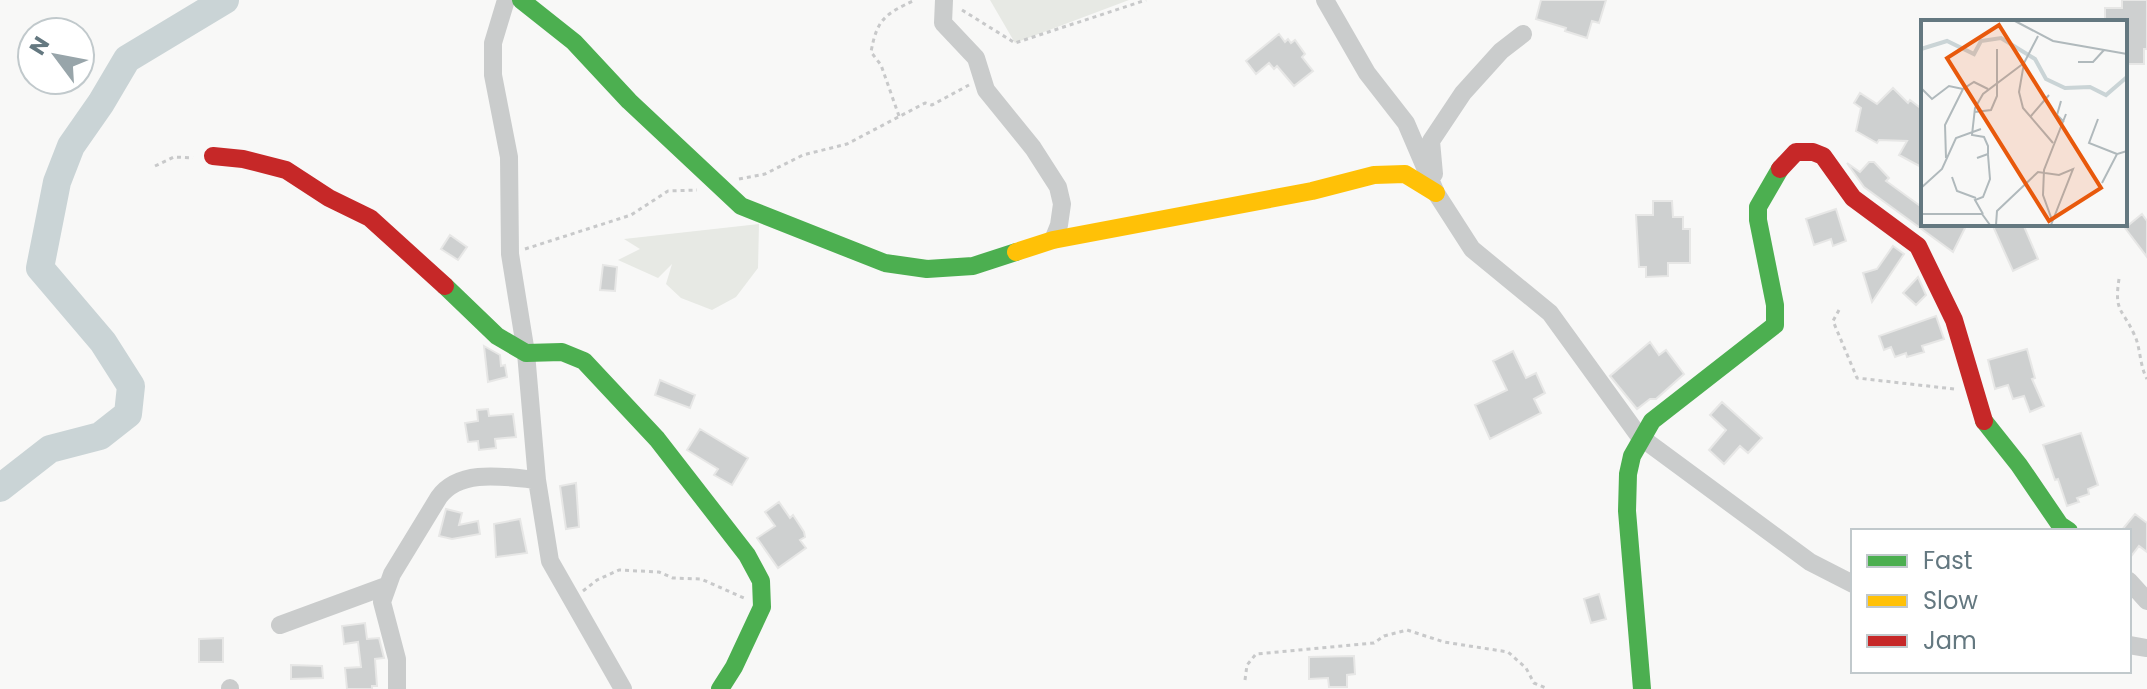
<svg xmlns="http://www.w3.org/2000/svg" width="2147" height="689" viewBox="0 0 2147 689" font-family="Poppins,sans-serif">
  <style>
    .green { fill: #e7e9e4 }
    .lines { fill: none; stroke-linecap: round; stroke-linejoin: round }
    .river { stroke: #cad4d6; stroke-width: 28 }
    .building { fill: #ced0d0; stroke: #e7e7e6; stroke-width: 2 }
    .path { stroke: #c8c9ca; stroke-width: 3; stroke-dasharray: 4 4; stroke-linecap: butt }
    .street { stroke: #cacccc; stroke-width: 18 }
    .fast { stroke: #4caf50; stroke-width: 18 }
    .slow { stroke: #ffc107; stroke-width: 18 }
    .jam { stroke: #c62828; stroke-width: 18 }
    .inset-river { fill: none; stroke: #cad4d6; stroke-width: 4 }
    .inset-road { fill: none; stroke: #b0b9bc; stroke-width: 2 }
    .view { fill: #e8590c; fill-opacity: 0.15; stroke: #e8590c; stroke-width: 4 }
    .inset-edge { fill: none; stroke: #647880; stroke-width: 4 }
  </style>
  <rect width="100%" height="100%" fill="#f8f8f7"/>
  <path class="green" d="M990,0H1129L1015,43Z
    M759,224L758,268L736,297L712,310L681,298L666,284L672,264L658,278L618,260L640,249L624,239Z"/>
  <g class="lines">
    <path class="river" d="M0,488L50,449L100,436L128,414L131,386L103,342L40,268L57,182L71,146L101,103L127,59L225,0"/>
  </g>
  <path class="building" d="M1541,0H1606L1599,23L1592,21L1587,38L1565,31L1566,28L1536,19Z
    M2122,0H2147V49H2144V64H2125V22H2105V8H2122Z
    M1279,34L1285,42L1288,39L1291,43L1295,40L1305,54L1302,57L1313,71L1294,86L1277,66L1274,69L1269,63L1256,74L1246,61Z
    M1893,88L1908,103L1910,100L1923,110V168L1899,155L1907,141L1879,140L1877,143L1856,131L1861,108L1854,103L1860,93L1877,104Z
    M1869,162H1874L1889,178L1886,181L1923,208V224H1967L1953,252L1864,187L1847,163L1860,172Z
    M1653,201H1672L1673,217H1683V229H1690V263H1668V276L1646,277V267H1639L1636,215H1653Z
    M1836,209L1846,241L1833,246L1831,239L1814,245L1806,219Z
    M2142,214L2147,221V257L2125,228Z
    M1992,224H2023L2038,259L2013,271Z
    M450,235L467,247L458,260L441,249Z
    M1893,246L1904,254L1872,302L1863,273L1877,269Z
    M603,265L617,267L615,291L600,290Z
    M1918,277L1926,295L1916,305L1903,293Z
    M1936,316L1944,339L1922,346L1924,352L1907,357L1906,353L1895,357L1891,347L1884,350L1879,336Z
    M1650,342L1659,355L1666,350L1684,374L1656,399H1650L1637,409L1610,376Z
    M484,346L500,355L501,366L505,365L507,377L488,382Z
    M2027,349L2035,378L2032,379L2044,406L2030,412L2024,396L2013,399L2008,385L1995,389L1988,360Z
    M1513,351L1526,378L1536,373L1545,393L1534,399L1541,413L1490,439L1475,405L1507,390L1493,361Z
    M660,380L695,395L690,408L655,395Z
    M1722,402L1762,438L1748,453L1740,446L1724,464L1709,450L1726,430L1710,415Z
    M488,409L489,416L513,414L516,437L495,439L496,448L479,450L478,441L468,442L465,423L478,421L477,410Z
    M700,429L748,458L732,485L714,475L718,469L687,450Z
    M2081,433L2098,485L2088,489L2089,494L2077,498L2079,502L2067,506L2058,479L2055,480L2043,445Z
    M576,483L579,527L566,529L560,486Z
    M779,502L790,518L793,515L804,532L805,537L800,540L806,548L778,568L757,538L775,526L765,512Z
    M446,509L462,513L459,525L478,521L480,534L452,539L439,536Z
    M2135,514L2147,523V552L2139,546L2129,559V531H2121Z
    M520,519L527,553L496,557L494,524Z
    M1599,594L1606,619L1591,623L1584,599Z
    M365,623L367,639L379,638L384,658L375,659L377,686H372V689H347L345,668L361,667L358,642L344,644L342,626Z
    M223,638V662H199V639Z
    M1354,656L1355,674L1347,675V687H1329L1328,678L1309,679V657Z
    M291,665L322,666L323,678L291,679Z"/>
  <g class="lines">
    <path class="path" d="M962,10L1015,43L1146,0
      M899,116L881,65L871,52C877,19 885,14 915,0
      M155,166L174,157L193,158
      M739,179L765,174L803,155L847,144L925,103L932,105L969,85
      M525,249L631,215L668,191L697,190
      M2119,279C2114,312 2122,308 2134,334C2141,348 2139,364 2147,379
      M1839,310L1833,321L1857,378L1954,389
      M583,591L597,580L619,570L659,572L673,578L701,579L744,598
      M1245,680L1247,665L1256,654L1374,643L1384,636L1407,630L1444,642L1508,652L1526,668L1534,683L1548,689"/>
    <path class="street" d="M506,0L493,43V75L509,157L510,254L526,353L537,480L550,561L623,689
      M944,0L943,23L976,58L986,90L1033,148L1058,187L1062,204L1059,225L1053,240
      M1325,0L1367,73L1406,123L1436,193L1472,249L1550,313L1639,436L1810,562L1853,584
      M1434,174L1431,141L1463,93L1501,51L1523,34
      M2129,581L2147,601
      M280,625L386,586
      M2129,645L2147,648
      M230,688V689
      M397,689V659L382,602L392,574L439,497C460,468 506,477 537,480"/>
    <path class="fast" d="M521,0L574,42L629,101L741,206L885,263L927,269L973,266L1016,252
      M445,286L497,336L526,353L562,352L584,361L657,439L747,555L761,581L762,607L734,667L720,689
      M1984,421L2019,465L2060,525L2069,531
      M1642,689L1627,511L1628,474L1632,456L1652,421L1775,325V305L1758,220V207L1780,169"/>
    <path class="slow" d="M1016,252L1053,240L1312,191L1374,175L1405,174L1436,193"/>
    <path class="jam" d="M213,156L243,159L286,170L329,198L370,218L445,286
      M1780,169L1796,152H1813L1823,156L1853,198L1918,246L1954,320L1984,421"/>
  </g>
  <g transform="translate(1921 20)">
    <rect width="206" height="206" fill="#f8f8f7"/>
    <path class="inset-river" d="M0,29L26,21L53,34L60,21L80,18L114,39L125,59L144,68L169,67L185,75L206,57"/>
    <path class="inset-road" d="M94,1L132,21L206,34M117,16L103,43L98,72L102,88L132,123M157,42H172L183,30M0,68L11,79L28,66L42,69M140,81L136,95L143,102M54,92L70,90L76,76V29M110,96L128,75M177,99L168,123L196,134M25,138L24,105L42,69L53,62L67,69M56,138L67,134V126L63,117L51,115L54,88L62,74L103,43M31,157L36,171L55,178M181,163L196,134L206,131M0,168L21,149L35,118L60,109M0,194H61L69,205M62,194L54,180L62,177L69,159L67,135M131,200L122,175L123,150L145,94M75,205L76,191L117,152L138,155L152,149L130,205"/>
    <path class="view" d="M78,5L180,168L128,201L26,38Z"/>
    <rect width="206" height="206" class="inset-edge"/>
  </g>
  <rect x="1851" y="529" width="280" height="144" fill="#ffffff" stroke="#c1c9cc" stroke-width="2"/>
  <rect x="1867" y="555" width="40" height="12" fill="#4caf50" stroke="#c1c9cc" stroke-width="2"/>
  <text x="1923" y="569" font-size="24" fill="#647880">Fast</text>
  <rect x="1867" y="595" width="40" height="12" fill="#ffc107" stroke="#c1c9cc" stroke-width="2"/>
  <text x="1923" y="609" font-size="24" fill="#647880">Slow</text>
  <rect x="1867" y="635" width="40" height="12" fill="#c62828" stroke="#c1c9cc" stroke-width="2"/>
  <text x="1923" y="649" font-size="24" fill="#647880">Jam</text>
  <g transform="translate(56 56) rotate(302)"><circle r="38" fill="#ffffff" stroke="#c1c9cc" stroke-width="2"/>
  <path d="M0-6L14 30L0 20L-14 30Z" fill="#98a5aa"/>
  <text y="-12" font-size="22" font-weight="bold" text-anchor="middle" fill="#647880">N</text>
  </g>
</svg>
